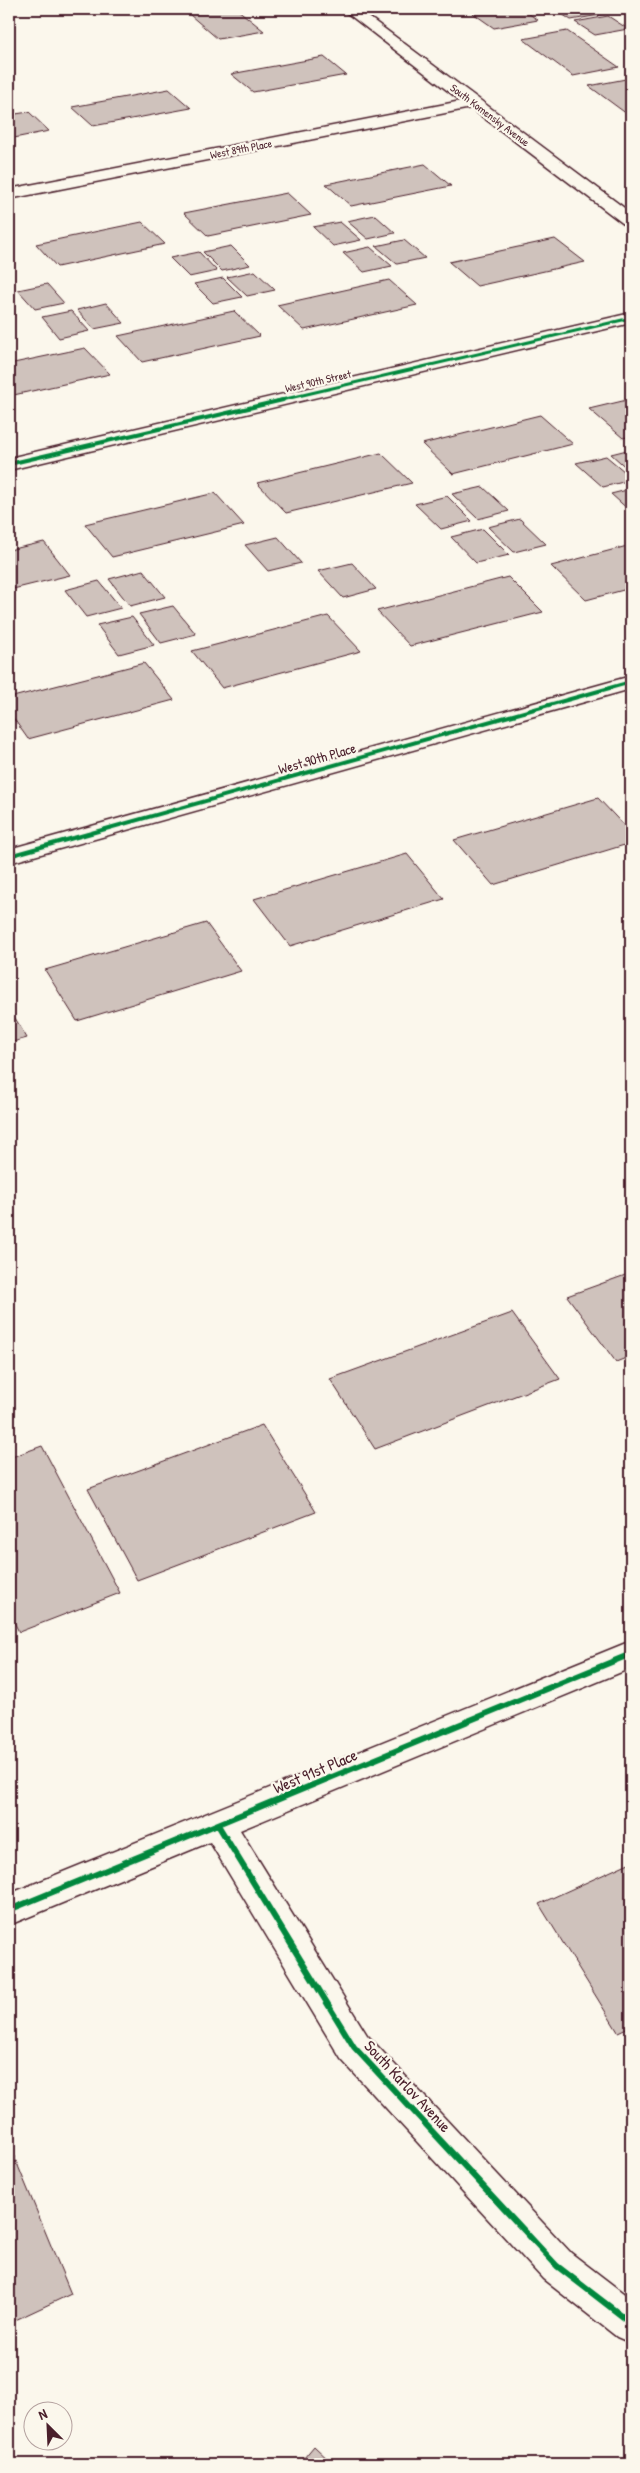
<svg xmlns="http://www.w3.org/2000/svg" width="640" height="2473" viewBox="0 0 640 2473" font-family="'Patrick Hand',sans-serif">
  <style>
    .building { fill: #cfc2bc; stroke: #4a1f2b }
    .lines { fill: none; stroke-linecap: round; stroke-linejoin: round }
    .minor-casing { stroke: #4a1f2b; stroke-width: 3 }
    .minor { fill: #fbf7ec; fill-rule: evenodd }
    .cycleway-far2-casing { stroke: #fbf7ec; stroke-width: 5 }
    .cycleway-far1-casing { stroke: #fbf7ec; stroke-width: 6 }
    .cycleway-casing { stroke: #fbf7ec; stroke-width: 9 }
    .cycleway-far2 { stroke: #00873e; stroke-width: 3 }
    .cycleway-far1 { stroke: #00873e; stroke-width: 4 }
    .cycleway { stroke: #00873e; stroke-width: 6 }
    .labels { text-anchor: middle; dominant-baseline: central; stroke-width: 4.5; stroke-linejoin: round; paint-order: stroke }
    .far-street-label { font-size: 11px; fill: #4a1f2b; stroke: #fbf7ec }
    .street-label { font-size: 14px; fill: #4a1f2b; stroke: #fbf7ec }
    .near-street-label { font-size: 16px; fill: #4a1f2b; stroke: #fbf7ec }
  </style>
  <rect width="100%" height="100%" fill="#fbf7ec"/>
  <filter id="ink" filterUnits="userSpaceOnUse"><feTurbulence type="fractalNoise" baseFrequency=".02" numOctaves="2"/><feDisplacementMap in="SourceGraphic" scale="10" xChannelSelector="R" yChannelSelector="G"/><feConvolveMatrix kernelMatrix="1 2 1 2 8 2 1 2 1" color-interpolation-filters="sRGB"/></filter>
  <g filter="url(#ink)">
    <path class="building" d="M183,9H237L264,31L218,39Z
      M467,9H522L538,20L494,28Z
      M554,9H597L605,14L571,20Z
      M608,16L628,29L595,35L575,22Z
      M567,31L619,67L573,76L523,39Z
      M324,57L346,75L253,92L231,74Z
      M631,78V117L589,86Z
      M169,89L191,108L93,126L72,107Z
      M29,112L49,131L9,139V115Z
      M425,164L451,186L351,206L326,184Z
      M287,193L311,215L208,236L184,213Z
      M375,215L395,233L368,239L347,221Z
      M142,222L165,244L57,267L36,244Z
      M340,222L361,240L333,246L313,227Z
      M555,239L585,262L477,286L449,262Z
      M404,240L425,258L397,264L376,246Z
      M231,246L250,265L222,271L203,252Z
      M370,247L392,266L364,272L343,253Z
      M199,252L217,271L189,277L170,258Z
      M255,271L275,290L247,296L227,277Z
      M223,278L242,297L213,303L194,284Z
      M389,280L417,305L304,330L277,305Z
      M47,284L64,303L35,309L18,290Z
      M106,303L124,323L94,329L77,310Z
      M71,311L89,331L59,338L42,317Z
      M234,311L260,336L142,362L118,336Z
      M85,348L110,374L9,396V364Z
      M631,399V436L623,438L589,409Z
      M540,415L573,444L453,474L422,444Z
      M631,449V472L611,454Z
      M381,453L412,483L286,513L257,483Z
      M606,456L631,477V480L603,487L576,463Z
      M483,487L509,511L478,519L452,494Z
      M631,489V512L611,494Z
      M215,493L244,525L112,557L85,524Z
      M447,496L472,521L441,529L415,504Z
      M520,519L546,544L514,552L488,527Z
      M483,529L509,555L476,563L451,537Z
      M278,537L301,563L268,571L245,545Z
      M44,542L70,575L9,590V550Z
      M631,545V588L586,600L551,566Z
      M352,563L376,589L343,598L318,571Z
      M143,570L165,597L130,606L109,579Z
      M508,577L543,612L410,646L377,611Z
      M99,581L121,608L86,617L65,590Z
      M173,606L196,634L161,643L139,614Z
      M328,616L361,651L222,688L192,651Z
      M132,617L154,645L119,654L97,625Z
      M144,663L174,700L28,739L9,712V698Z
      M598,798L631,833V843L493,885L454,840Z
      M407,854L444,899L290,946L254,899Z
      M206,923L241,971L77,1021L45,970Z
      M9,1008L27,1038L9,1043Z
      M631,1273V1356L616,1362L567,1296Z
      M512,1313L560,1379L375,1449L330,1379Z
      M262,1425L316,1512L137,1580L88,1489Z
      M42,1446L120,1593L19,1632L9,1612V1458Z
      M631,1862V2026L618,2032L539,1904Z
      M9,2144L71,2294L9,2323Z
      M314,2446L333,2464H299Z"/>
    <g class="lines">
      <g class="minor-casing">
        <path id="minor" d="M342,9H358L631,213V226L625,225L471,108L9,199V189L461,101Z
          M631,313V323L9,470V458Z
          M631,676V689L9,863V849Z
          M631,1641V1668L240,1830L367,2035L571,2253L631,2299V2343L617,2337L543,2279L341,2059L210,1842L9,1925V1894Z"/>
      </g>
      <use href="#minor" class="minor"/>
      <g class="cycleway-far2-casing">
        <path id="cycleway-far2" d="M277,401L631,318"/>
      </g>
      <g class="cycleway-far1-casing">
        <path id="cycleway-far1" d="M9,464L283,400
          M9,856L631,682"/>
      </g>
      <g class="cycleway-casing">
        <path id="cycleway" d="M218,1825L354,2047L557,2266L631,2323
          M9,1910L631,1654"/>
      </g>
      <use href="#cycleway-far2" class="cycleway-far2"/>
      <use href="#cycleway-far1" class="cycleway-far1"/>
      <use href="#cycleway" class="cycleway"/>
    </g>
  </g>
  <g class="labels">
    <g class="far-street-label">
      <text transform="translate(490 115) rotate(37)">South Komensky Avenue</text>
      <text transform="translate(241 149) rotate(-11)">West 89th Place</text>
      <text transform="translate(318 381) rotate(-13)">West 90th Street</text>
    </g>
    <g class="street-label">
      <text transform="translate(317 758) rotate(-16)">West 90th Place</text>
    </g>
    <g class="near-street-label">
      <text transform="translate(315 1771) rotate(-23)">West 91st Place</text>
      <text transform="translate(408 2086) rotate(47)">South Karlov Avenue</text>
    </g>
  </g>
  <rect width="640" height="2473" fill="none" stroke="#fbf7ec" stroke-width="30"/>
  <rect x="15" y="15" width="610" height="2443" fill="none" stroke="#4a1f2b" stroke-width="2" filter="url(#ink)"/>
  <g transform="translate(48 2426) rotate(336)"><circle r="24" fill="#fbf7ec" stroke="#b4a19f"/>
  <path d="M0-4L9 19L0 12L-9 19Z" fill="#4a1f2b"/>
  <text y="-8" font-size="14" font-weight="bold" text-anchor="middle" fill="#4a1f2b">N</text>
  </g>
</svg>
